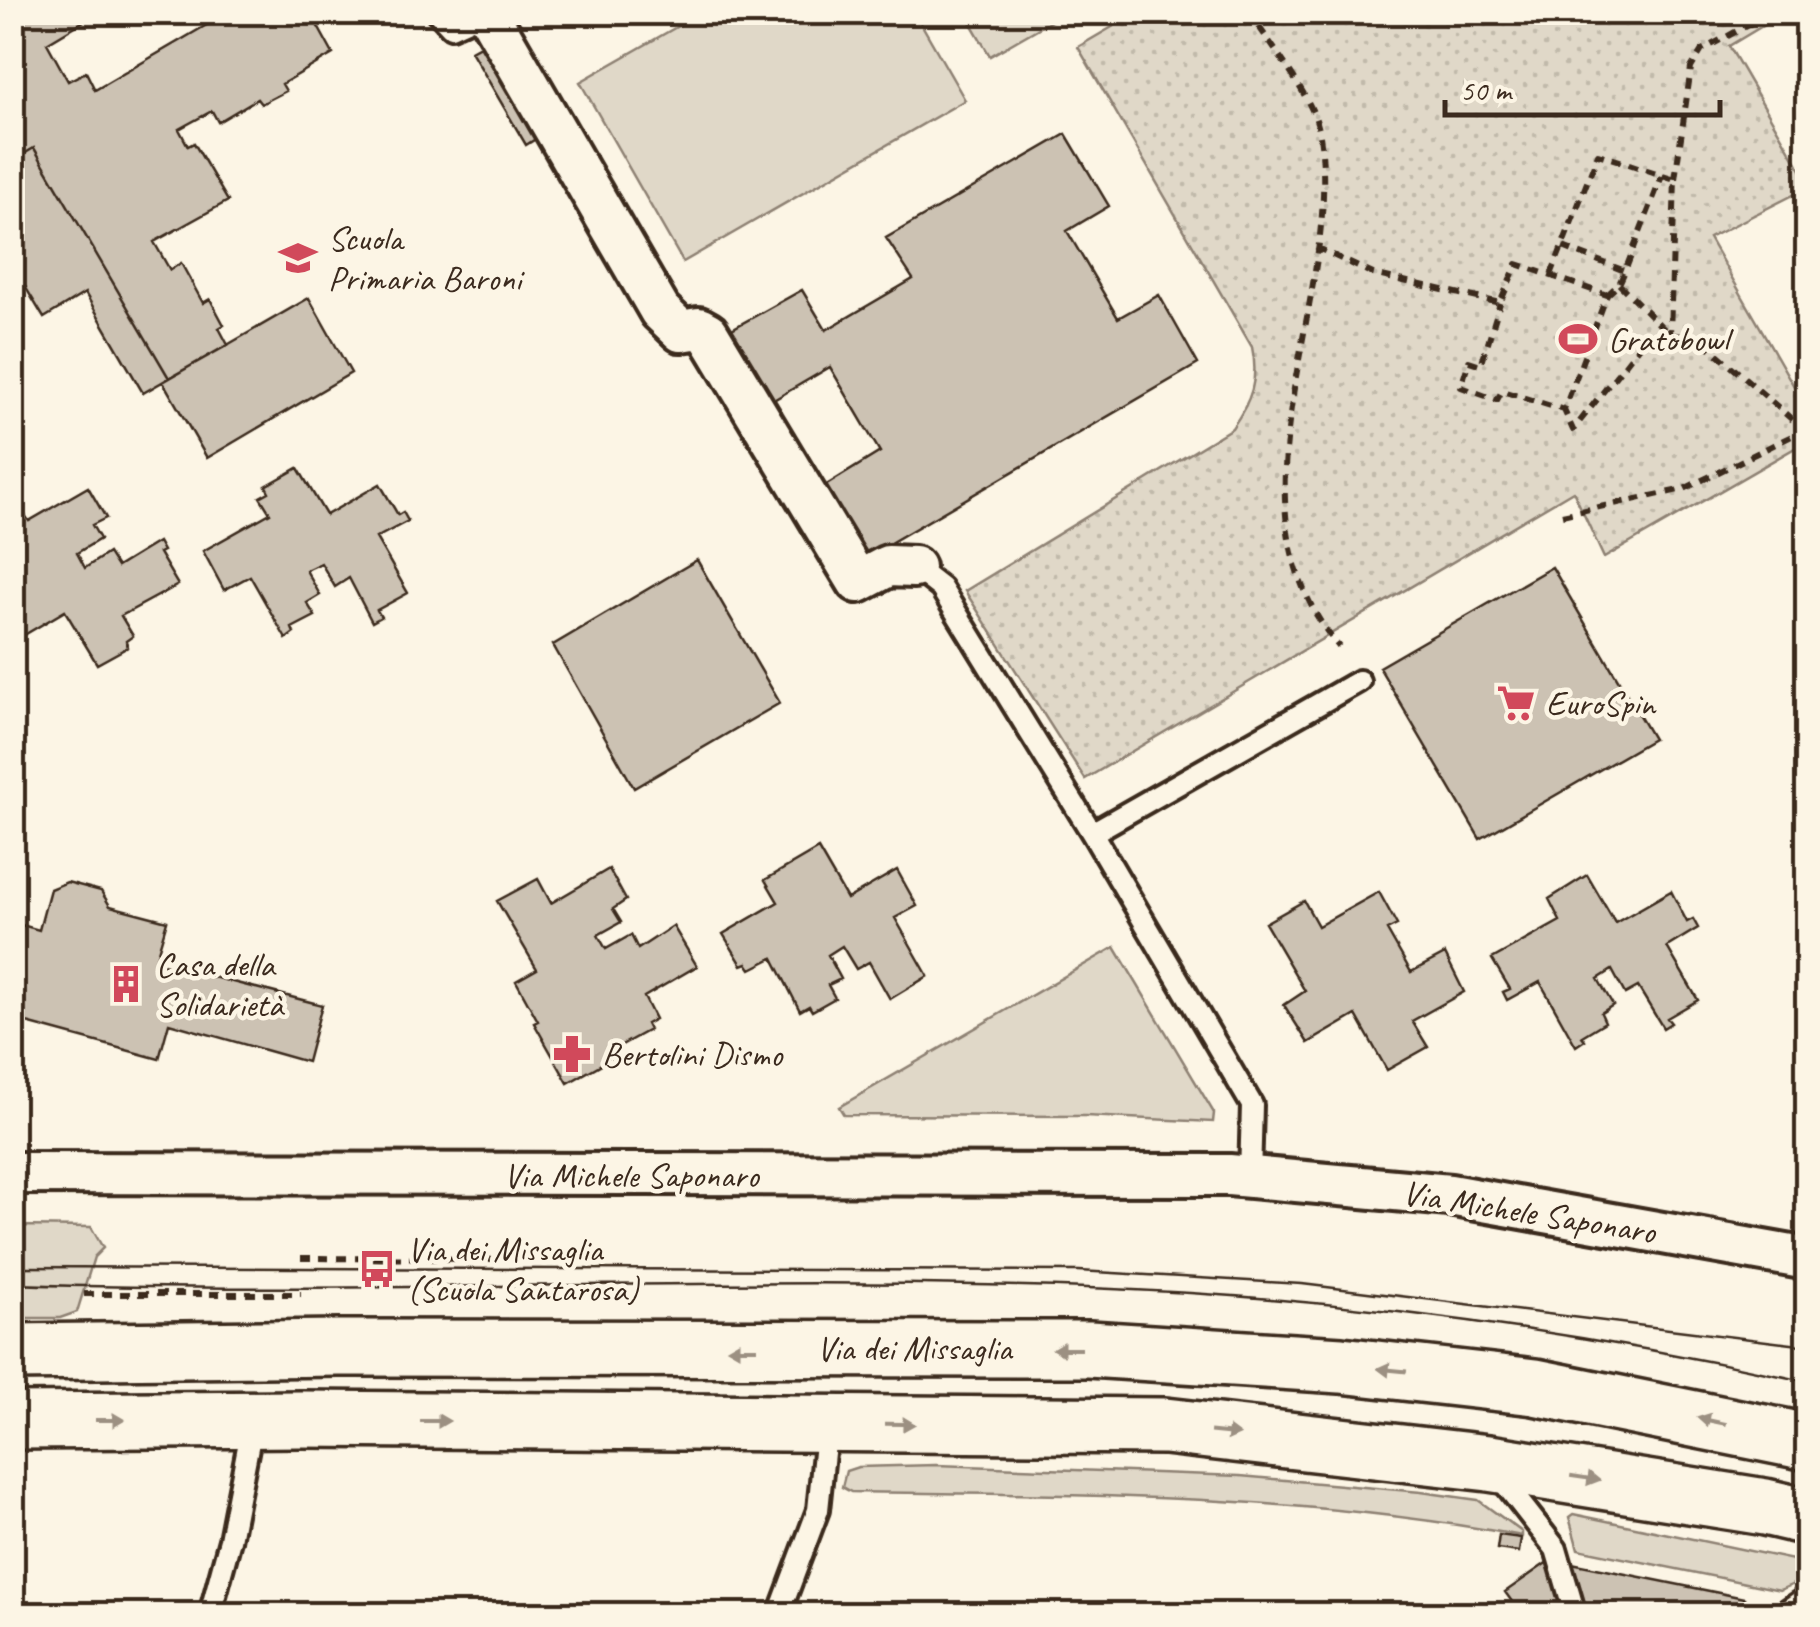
<svg xmlns="http://www.w3.org/2000/svg" width="1820" height="1627" viewBox="0 0 1820 1627" font-family="Caveat,sans-serif">
  <style>
    .grass { fill: #e0d8c8; stroke: #8e8173; stroke-width: 2.5 }
    .park { fill: url(#park-dots); stroke: #8e8173; stroke-width: 2.5 }
    .building { fill: #ccc2b3; stroke: #3b2a1e; stroke-width: 2.5 }
    .lines { fill: none; stroke-linecap: round; stroke-linejoin: round }
    .service-casing { stroke: #3b2a1e; stroke-width: 28 }
    .minor-casing { stroke: #3b2a1e; stroke-width: 48 }
    .secondary-casing { stroke: #3b2a1e; stroke-width: 62 }
    .path { stroke: #3b2a1e; stroke-width: 6; stroke-dasharray: 10 8; stroke-linecap: butt }
    .service { stroke: #fcf5e5; stroke-width: 20 }
    .minor { stroke: #fcf5e5; stroke-width: 40 }
    .secondary { stroke: #fcf5e5; stroke-width: 55 }
    .tram { stroke: #3b2a1e; stroke-width: 2.5 }
    .oneway { fill: #9c9082 }
    .labels { text-anchor: middle; dominant-baseline: central; stroke-width: 9; stroke-linejoin: round; paint-order: stroke }
    .poi-label { font-size: 35px; fill: #3b2a1e; stroke: #fcf5e5; text-anchor: start }
    .street-label { font-size: 35px; fill: #3b2a1e; stroke: #fcf5e5 }
  </style>
  <defs>
    <pattern id="park-dots" width="8" height="8" patternUnits="userSpaceOnUse" patternTransform="scale(2.5)"><rect width="8" height="8" fill="#e0d8c8"/><path d="M2 2h.1M6 6h.1" fill="none" stroke="#c1baab" stroke-width="1.8" stroke-linecap="round"/></pattern>
  </defs>
  <rect width="100%" height="100%" fill="#fcf5e5"/>
  <filter id="ink" filterUnits="userSpaceOnUse"><feTurbulence type="fractalNoise" baseFrequency=".01" numOctaves="2"/><feDisplacementMap in="SourceGraphic" scale="20" xChannelSelector="R" yChannelSelector="G"/><feConvolveMatrix kernelMatrix="1 2 1 2 8 2 1 2 1" color-interpolation-filters="sRGB"/></filter>
  <g filter="url(#ink)">
    <path class="grass" d="M701,13H915L965,100L683,262L580,82Z
      M965,13H1065L990,56Z
      M1115,947L1214,1113L1213,1122L1085,1116L844,1115L839,1107Z
      M13,1226L91,1227L103,1248L94,1257L77,1312L60,1318H13Z
      M936,1465L1240,1476L1421,1492L1478,1500L1522,1532V1536C1301,1494 1075,1495 851,1492L842,1487L846,1471L858,1467Z
      M1573,1514L1803,1562L1806,1567L1794,1584L1780,1590L1578,1549L1569,1517Z"/>
    <path class="park" d="M1138,12L1784,13L1729,46L1807,180V188L1709,238L1807,409V441L1604,558L1573,491L1085,779L965,591L1232,428C1251,401 1259,380 1252,347L1078,47Z"/>
    <path class="building" d="M12,12H99L47,43L68,81L86,72L95,90L229,12H310L333,54L282,84L286,91L261,104L257,99L218,122L212,111L179,129L188,146L194,143L228,201L154,242L170,270L181,263L203,303L210,299L224,325L219,328L228,345L169,378L34,148L12,161Z
      M491,40L545,133L526,145L471,51Z
      M1066,134L1109,206L1067,231L1118,318L1159,295L1198,364L866,557L825,486L880,452L830,367L770,402L730,330L802,290L826,330L913,279L886,238Z
      M34,148L169,378L143,393L85,293L44,318L12,265V161Z
      M309,298L351,373L207,458L163,382Z
      M298,468L326,515L380,484L398,515L403,512L408,521L376,538L408,593L377,610L381,617L372,622L349,578L335,587L321,563L306,570L320,595L307,603L315,616L292,628L294,633L286,639L250,576L224,590L203,551L270,513L260,497L269,492L266,486Z
      M88,487L106,518L92,525L100,539L77,553L85,568L108,553L117,567L158,542L163,551L159,553L178,585L121,616L133,636L126,641L128,647L97,664L65,611L19,638L12,627V497L29,521Z
      M697,560L780,703L634,788L553,645Z
      M1552,567L1653,739L1480,839L1379,667Z
      M818,849L847,899L897,870L917,906L895,918L928,976L890,999L869,962L856,969L842,946L828,955L841,979L828,985L835,998L812,1011L809,1006L800,1011L773,958L751,969L747,963L742,965L723,934L778,902L765,880Z
      M609,869L626,900L613,909L621,922L598,935L606,949L631,935L638,949L673,926L697,966L644,997L655,1019L646,1024L649,1030L618,1047L621,1053L568,1083L534,1023L538,1021L516,981L537,969L497,901L538,879L551,903Z
      M1587,875L1615,923L1671,891L1687,922L1693,919L1698,928L1667,947L1698,1000L1667,1018L1671,1023L1663,1028L1638,987L1625,994L1612,970L1598,979L1613,1005L1601,1013L1605,1022L1582,1036L1585,1040L1576,1046L1540,982L1507,1000L1503,992L1510,989L1492,959L1560,921L1549,899Z
      M67,882L101,891L110,906L167,921L155,962L322,1005L307,1062L169,1023L159,1059L12,1019V942L17,943L22,925L39,930L50,889Z
      M1379,892L1397,925L1387,930L1411,972L1445,954L1464,992L1412,1021L1428,1047L1387,1070L1356,1015L1308,1043L1284,1005L1305,991L1265,923L1304,901L1318,926Z
      M1499,1535L1521,1538L1519,1552L1497,1549Z
      M1552,1559L1744,1598L1740,1614H1521L1505,1592Z"/>
    <g class="lines">
      <g class="service-casing">
        <path id="service" d="M437,12L451,27L484,12
          M914,567L941,588L1092,833L1252,1105L1250,1177
          M1092,833L1359,681
          M1499,1476L1556,1549L1575,1614
          M210,1614L230,1540L253,1421
          M779,1614L818,1510L827,1424
          M1782,1614L1808,1596"/>
      </g>
      <g class="minor-casing">
        <path id="minor" d="M487,12L660,311L681,331L699,328L708,333L858,582L888,566L914,567
          M12,1173L1229,1175L1450,1195L1808,1259"/>
      </g>
      <g class="secondary-casing">
        <path id="secondary" d="M12,1352L339,1348L1089,1349L1341,1365L1535,1387L1808,1442
          M12,1421L301,1419L1165,1426L1489,1463L1765,1507L1808,1517"/>
      </g>
      <path class="path" d="M1249,12C1269,43 1312,96 1319,130C1348,296 1214,497 1339,647
        M1675,179L1691,68L1702,50L1772,12
        M1316,247L1373,274L1500,303L1517,264L1607,295L1564,410L1502,391L1497,400L1461,387L1469,361L1481,365L1500,303
        M1563,247L1625,271L1662,176
        M1551,275L1598,154L1675,179L1670,335L1641,344L1573,430L1564,410
        M1619,284L1670,335L1698,337L1804,430
        M1607,295L1619,284L1625,271
        M1562,515L1684,489L1808,428
        M301,1258L496,1259
        M84,1294H301"/>
      <use href="#service" class="service"/>
      <use href="#minor" class="minor"/>
      <use href="#secondary" class="secondary"/>
      <path class="tram" d="M12,1267L1079,1271L1302,1284L1808,1346
        M12,1284C405,1297 798,1270 1190,1293C1398,1306 1604,1337 1808,1382"/>
    </g>
    <defs><path id="oneway-solid" d="M-6-.8H1V-3.2L6.5 0L1 3.2V.8H-6Z" transform="scale(2.5)"/></defs>
    <g class="oneway">
      <use href="#oneway-solid" transform="translate(742 1348) rotate(-180)"/>
      <use href="#oneway-solid" transform="translate(1067 1349) rotate(-180)"/>
      <use href="#oneway-solid" transform="translate(1392 1370) rotate(-174)"/>
      <use href="#oneway-solid" transform="translate(110 1420)"/>
      <use href="#oneway-solid" transform="translate(435 1421)"/>
      <use href="#oneway-solid" transform="translate(1712 1421) rotate(-168)"/>
      <use href="#oneway-solid" transform="translate(900 1424) rotate(1)"/>
      <use href="#oneway-solid" transform="translate(1225 1433) rotate(6)"/>
      <use href="#oneway-solid" transform="translate(1585 1478) rotate(9)"/>
    </g>
  </g>
  <defs>
    <g id="school-bare" transform="scale(3)"><path d="M0-5L7-2L0 1L-7-2ZM-4 1L0 2.5L4 1V4Q0 6-4 4Z" fill="#d1495b" stroke="#fcf5e5" stroke-width="2.5" paint-order="stroke"/></g>
    <g id="stadium-bare" transform="scale(3)"><path d="M0-5a6.5 5 0 1 0 0 10a6.5 5 0 1 0 0-10ZM-3.5-1.8h7v3.6h-7Z" fill="#d1495b" stroke="#fcf5e5" stroke-width="2.5" paint-order="stroke"/></g>
    <g id="supermarket-bare" transform="scale(3)"><path d="M-6-5.5h2.5l.6 2H6L4.5 2H-2.5L-4.4-4H-6ZM-1.5 3.2a1.3 1.3 0 1 0 .1 0ZM3 3.2a1.3 1.3 0 1 0 .1 0Z" fill="#d1495b" stroke="#fcf5e5" stroke-width="2.5" paint-order="stroke"/></g>
    <g id="building-bare" transform="scale(3)"><path d="M-4-6H4V6H1V3H-1V6H-4ZM-2.5-4.3h1.7v1.8h-1.7ZM.8-4.3h1.7v1.8H.8ZM-2.5-1h1.7V.8h-1.7ZM.8-1h1.7V.8H.8Z" fill="#d1495b" stroke="#fcf5e5" stroke-width="2.5" paint-order="stroke"/></g>
    <g id="pharmacy-bare" transform="scale(3)"><path d="M-2-6h4v4h4v4h-4v4h-4v-4h-4v-4h4Z" fill="#d1495b" stroke="#fcf5e5" stroke-width="2.5" paint-order="stroke"/></g>
    <g id="bus-bare" transform="scale(3)"><path d="M-5-6H5V4H4V6H2V4H-2V6H-4V4H-5ZM-3.5-4V0h7V-4ZM-3.5 1.2v1.5H-2V1.2ZM2 1.2v1.5H3.5V1.2Z" fill="#d1495b" stroke="#fcf5e5" stroke-width="2.5" paint-order="stroke"/></g>
  </defs>
  <g fill-rule="evenodd">
    <use href="#school-bare" x="298" y="258"/>
    <use href="#stadium-bare" x="1578" y="339"/>
    <use href="#supermarket-bare" x="1516" y="703"/>
    <use href="#building-bare" x="126" y="984"/>
    <use href="#pharmacy-bare" x="572" y="1054"/>
    <use href="#bus-bare" x="377" y="1269"/>
  </g>
  <g class="labels">
    <g class="poi-label">
      <text x="328" y="238">Scuola<tspan x="328" dy="40">Primaria Baroni</tspan></text>
      <text x="1608" y="339">Gratobowl</text>
      <text x="1546" y="703">EuroSpin</text>
      <text x="156" y="964">Casa della<tspan x="156" dy="40">Solidarietà</tspan></text>
      <text x="602" y="1054">Bertolini Dismo</text>
      <text x="407" y="1249">Via dei Missaglia<tspan x="407" dy="40">(Scuola Santarosa)</tspan></text>
    </g>
    <g class="street-label">
      <text x="631" y="1175">Via Michele Saponaro</text>
      <text transform="translate(1529 1212) rotate(9)">Via Michele Saponaro</text>
      <text x="914" y="1348">Via dei Missaglia</text>
    </g>
  </g>
  <rect width="1820" height="1627" fill="none" stroke="#fcf5e5" stroke-width="50"/>
  <rect x="25" y="25" width="1770" height="1577" fill="none" stroke="#3b2a1e" stroke-width="4" filter="url(#ink)"/>
  <path d="M1445 100v15h275v-15" fill="none" stroke="#3b2a1e" stroke-width="5"/>
  <text x="1460" y="100" font-size="30" fill="#3b2a1e" stroke="#fcf5e5" stroke-width="8" paint-order="stroke">50 m</text>
</svg>
